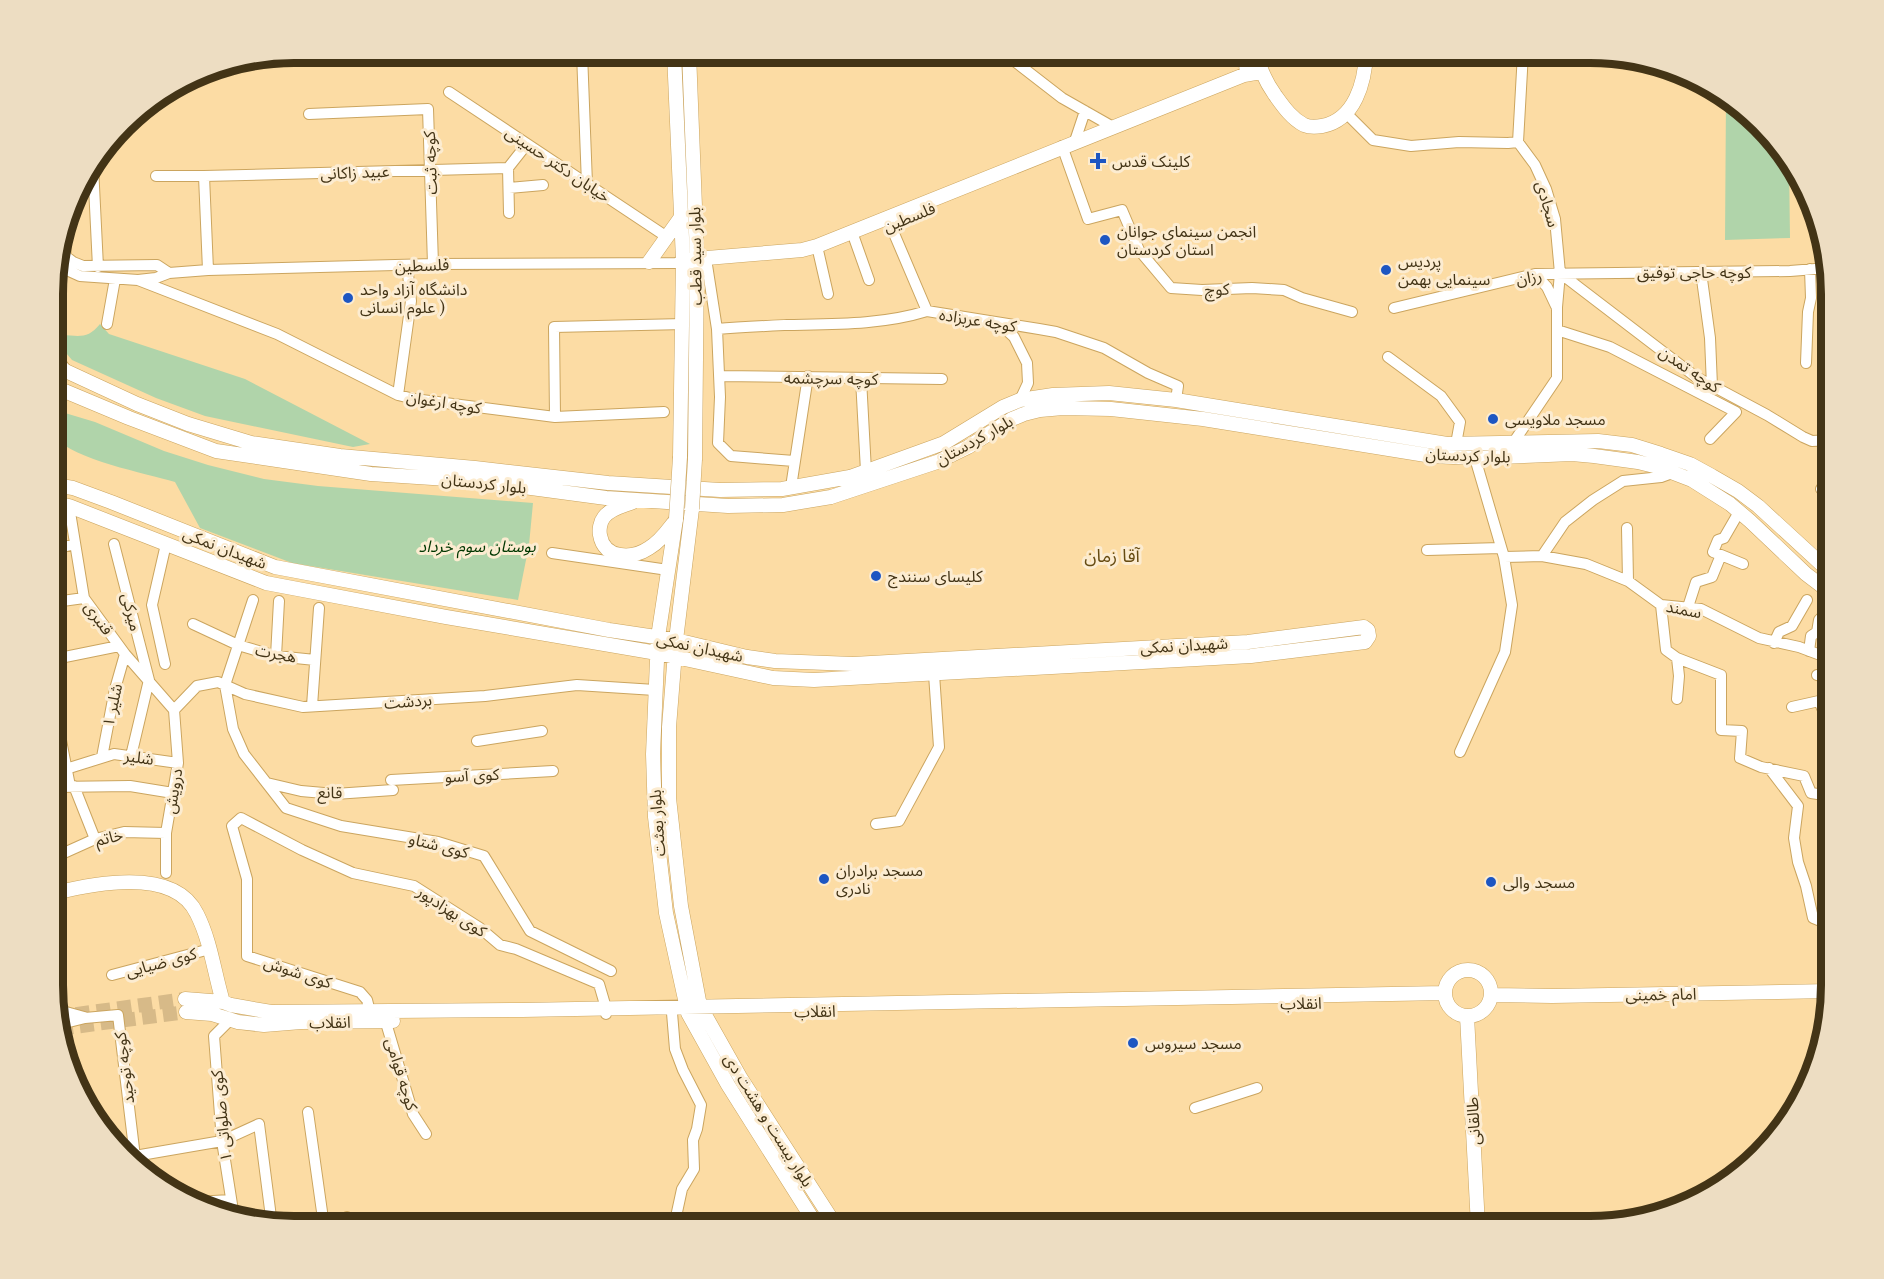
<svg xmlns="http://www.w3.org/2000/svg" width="1884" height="1279" viewBox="0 0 1884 1279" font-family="'Libre Baskerville','Noto Sans Arabic',serif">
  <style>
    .green { fill: #b0d4aa }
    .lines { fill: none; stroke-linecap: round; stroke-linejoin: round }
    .major-tunnel { stroke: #d7ba88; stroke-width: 14; stroke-dasharray: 14 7; stroke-linecap: butt }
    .minor-casing { stroke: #cba55f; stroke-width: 12 }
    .major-casing { stroke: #cba55f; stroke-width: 15 }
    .minor { stroke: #fff; stroke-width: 10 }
    .major { stroke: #fff; stroke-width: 14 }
    .major-bridge-casing { stroke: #cba55f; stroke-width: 15; stroke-linecap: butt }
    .major-bridge { stroke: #fff; stroke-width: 14 }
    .poi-dot { fill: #1d56c2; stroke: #fcecd1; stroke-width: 2 }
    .labels { text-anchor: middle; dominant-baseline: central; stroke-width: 6; stroke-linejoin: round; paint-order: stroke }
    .poi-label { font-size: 16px; fill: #433416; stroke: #fcecd1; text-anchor: start }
    .street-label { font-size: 16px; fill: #433416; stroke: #fcecd1 }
    .park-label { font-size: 16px; font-style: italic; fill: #003700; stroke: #fcecd1 }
    .neighbourhood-label { font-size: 18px; fill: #664b11; stroke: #fcecd1 }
    .rim { fill: none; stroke: #433416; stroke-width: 8 }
  </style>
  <rect width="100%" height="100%" fill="#fcdca4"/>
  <path class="green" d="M1726,96L1737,102L1789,161L1790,238L1725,240Z
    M55,292H60L62,335C80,336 88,339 100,324L109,334L245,379L370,444L353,447L205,416L156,398L72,360L55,340Z
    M55,410L95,422L164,451L208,465L264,479L318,486L533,503L529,545L518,600L292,563L200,528L175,482C145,473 74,460 55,437Z"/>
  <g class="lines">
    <path class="major-tunnel" d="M55,1017L185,999
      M59,1029L186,1012"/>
    <g class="minor-casing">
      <path id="minor" d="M582,53L587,184
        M1004,53L1062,98L1113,127
        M1576,53L1620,56
        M449,92L667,237
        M1346,113L1373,140L1411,146L1459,142L1508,143L1518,142
        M309,114L428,109L433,264
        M1075,141L1085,111
        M1518,142L1523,53
        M1062,146L1088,219L1122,210L1139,250L1171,288L1202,290L1252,288L1284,290L1302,298L1352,312
        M93,166L98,267
        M508,168L509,213
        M508,168L527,144
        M156,176H204L508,168
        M204,176L208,270
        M509,188L543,185
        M887,217L927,311
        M852,232L869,280
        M64,233L66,258
        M817,246L828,294
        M58,250L73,262L83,266L157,265L169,273
        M55,261L69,271L80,276L138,280L156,278L169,273L208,270L433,264L676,263L683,260
        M707,265L717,329L720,397L718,443L731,456L794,461
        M1701,272L1710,338L1712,386
        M1560,273L1696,377L1767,415L1803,437L1812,441L1831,440
        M1535,274L1547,287L1556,306
        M138,280L277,334L398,395L414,399L555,417L554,327L684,324
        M1394,308L1535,274L1790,271L1828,268
        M107,324L115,279
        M1000,324L1014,337L1027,363L1028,383L1020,400
        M717,329C740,327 764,326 787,325C834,324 882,325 927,311L1039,329L1056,332L1104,348L1148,373L1178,386L1176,400
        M1557,330L1610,347L1736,412L1710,439
        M55,355L67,371
        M1388,357L1441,396L1460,422L1456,444
        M1806,363L1808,312L1811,298L1810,269
        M719,376L942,379
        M861,379L866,471
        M398,395L411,301L407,265
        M555,417L664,412
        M1513,443L1557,378V307L1560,273L1555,219L1546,189L1535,165L1518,142
        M791,487L808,376
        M1821,489L1831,476
        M69,506L84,598L125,654L174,710
        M1627,528L1628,581
        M114,544L149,680L131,756
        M55,549L75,544
        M1427,550L1501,548
        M552,553L668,570
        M1721,555L1743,564
        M1542,556L1565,522L1593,500L1623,481L1661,477L1672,473
        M1504,557L1542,556L1586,564L1628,581L1661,605L1701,609L1759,638L1799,647L1831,659
        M253,600L225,685L233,729L244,754L286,808L341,826L438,842L484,856L530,931L611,971
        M55,602L84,598
        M1661,605L1666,650L1677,658L1679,676L1677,699
        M1688,607L1696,582L1712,577L1721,555L1713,552L1718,540L1724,538L1739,512
        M193,624L238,645L276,656L315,660
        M1774,643L1779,632L1792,626L1807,600
        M1809,651L1811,636L1817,632L1819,620L1831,607
        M276,656L279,601
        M1677,658L1721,675V730L1742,731L1740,758L1761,767L1804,776L1811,793L1831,796
        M55,659L119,646
        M165,664L152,605L166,544
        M1817,675L1831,679
        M312,706L319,608
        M1792,707L1819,701L1825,715L1831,719
        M55,710L70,786
        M174,710L197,686L218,682L245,694L303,707L485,696L577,685L655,690
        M477,741L542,731
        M1460,752L1505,652L1512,605L1504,557L1475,458
        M102,757L115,689L125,654
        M1769,768L1798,806L1794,838L1798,862L1806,886L1813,918L1830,925
        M66,769L114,754L178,763
        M391,780L553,771
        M267,783L301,791L335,794L393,790
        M74,786L95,839
        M55,787L130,786L173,793
        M55,812V838
        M876,824L899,821L939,747L934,674
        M55,857L95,839L124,832L166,833
        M166,873V833L178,763L174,710
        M1831,931V912
        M112,975L210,949
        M55,1012H66L84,1017
        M370,1012L367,1000L360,992L247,956V879L232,826L241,818L302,850L353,873L414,886L480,928L500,945L516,949L599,984L606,1008V1014
        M672,1013L675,1049L683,1070L701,1105L697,1129L693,1140L694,1169L682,1189L674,1226
        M384,1016L413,1114L426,1134
        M230,1020L214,1036L222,1141L234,1217
        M62,1024L64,1045
        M57,1025L85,1018L118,1015L135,1157
        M1195,1108L1257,1088
        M308,1112L324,1226
        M129,1157L222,1141L259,1124L272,1225
        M195,1202L231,1200
        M347,1217L356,1226
        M654,1223L661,1226"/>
    </g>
    <g class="major-casing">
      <path id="major" d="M674,53L683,260L680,457
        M689,53L697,258L695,459
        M1245,53L1247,74
        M1257,53C1259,69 1266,82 1275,95C1283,106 1291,118 1304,125C1309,127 1316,127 1322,126C1355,120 1365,82 1366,53
        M683,260L802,250L817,246L1244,75L1261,72
        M649,262L681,217
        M55,366L137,404L188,424L251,443L340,456L475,468L608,483L720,490L782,489L850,477L944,443L1003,407L1020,400L1053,395L1109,393L1176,400L1447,444L1598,441L1632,445L1661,454L1690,464L1712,476L1738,491L1758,506L1831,573
        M55,387L129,418L216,451L371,474L479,481L606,498L728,506L783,505L831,497L937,462L968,447L1012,419L1024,414L1040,410L1063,408L1111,409L1203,419L1432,456L1475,458L1572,454L1594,456L1638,462L1658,467L1692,480L1730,504L1750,521L1806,574L1831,593
        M55,485L73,488L111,502L275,567L609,630L676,640L747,657L775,661L853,664L1248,642L1364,627L1368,630L1369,636L1365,642L1251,656L814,680L773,678L657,653L446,617L266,583L69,506L55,503
        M633,502C623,506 611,508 604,517C600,522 599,530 600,535C604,560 633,559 649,548C661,541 667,531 675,521
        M692,509L676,640L669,727V798L681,906L700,1006L740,1077L836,1226
        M676,519L658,637L653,754L655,817L666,913L688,1013L728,1085L817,1226
        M55,893C95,883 175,867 197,914C211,942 214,972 223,1002L231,1005L271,1012L522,1010L1445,993
        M1445 993a23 23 0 1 1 46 0a23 23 0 1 1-46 0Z
        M1491,995L1552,996L1831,991
        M185,999L223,1002
        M186,1012L212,1014L238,1022L264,1025L301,1022L393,1021
        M1467,1016L1478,1226"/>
    </g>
    <use href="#minor" class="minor"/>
    <use href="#major" class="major"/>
    <g class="major-bridge-casing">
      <path id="major-bridge" d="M692,509L695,459
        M676,519L680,457"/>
    </g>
    <use href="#major-bridge" class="major-bridge"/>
  </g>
  <g class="poi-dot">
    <path d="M1095 152h6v6h6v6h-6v6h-6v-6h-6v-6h6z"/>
    <circle cx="1105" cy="240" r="6"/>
    <circle cx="1386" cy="270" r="6"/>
    <circle cx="348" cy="298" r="6"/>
    <circle cx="1493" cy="419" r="6"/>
    <circle cx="876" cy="576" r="6"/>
    <circle cx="824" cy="879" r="6"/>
    <circle cx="1491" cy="882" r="6"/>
    <circle cx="1133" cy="1043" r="6"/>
  </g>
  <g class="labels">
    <g class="poi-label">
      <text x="1112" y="161">کلینک قدس</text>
      <text x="1117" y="231">انجمن سینمای جوانان<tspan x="1117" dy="18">استان کردستان</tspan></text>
      <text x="1398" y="261">پردیس<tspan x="1398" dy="18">سینمایی بهمن</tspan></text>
      <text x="360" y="289">دانشگاه آزاد واحد<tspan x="360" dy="18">علوم انسانی )</tspan></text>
      <text x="1505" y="419">مسجد ملاویسی</text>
      <text x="888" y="576">کلیسای سنندج</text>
      <text x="836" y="870">مسجد برادران<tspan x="836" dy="18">نادری</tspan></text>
      <text x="1503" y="882">مسجد والی</text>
      <text x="1145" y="1043">مسجد سیروس</text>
    </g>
    <g class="street-label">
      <text transform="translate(430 163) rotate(-92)">کوچه ثبت</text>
      <text transform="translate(558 164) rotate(34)">خیابان دکتر حسینی</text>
      <text transform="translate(355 172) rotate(-2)">عبید زاکانی</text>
      <text transform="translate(1548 204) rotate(74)">سجادی</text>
      <text transform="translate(909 217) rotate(-22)">فلسطین</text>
      <text transform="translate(695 256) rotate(-91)">بلوار سید قطب</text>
      <text transform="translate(422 265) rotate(-2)">فلسطین</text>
      <text x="1694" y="272">کوچه حاجی توفیق</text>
      <text transform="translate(1529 277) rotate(-9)">رزان</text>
      <text transform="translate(1217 289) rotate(-2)">کوچ</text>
      <text transform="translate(978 320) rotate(9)">کوچه عربزاده</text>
      <text transform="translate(1690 369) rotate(34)">کوچه تمدن</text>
      <text transform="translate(831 378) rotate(1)">کوچه سرچشمه</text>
      <text transform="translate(444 402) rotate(9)">کوچه ارغوان</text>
      <text transform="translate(974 440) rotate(-29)">بلوار کردستان</text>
      <text transform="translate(1468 455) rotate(2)">بلوار کردستان</text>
      <text transform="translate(484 483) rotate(6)">بلوار کردستان</text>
      <text transform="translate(225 548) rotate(21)">شهیدان نمکی</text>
      <text transform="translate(1684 609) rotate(11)">سمند</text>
      <text transform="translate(132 612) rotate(76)">میرکی</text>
      <text transform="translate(99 618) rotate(54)">قنبری</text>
      <text transform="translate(1184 645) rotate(-3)">شهیدان نمکی</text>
      <text transform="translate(700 647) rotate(12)">شهیدان نمکی</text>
      <text transform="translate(276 653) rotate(11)">هجرت</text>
      <text transform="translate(408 701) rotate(-4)">بردشت</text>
      <text transform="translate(112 705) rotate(-78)">شلیر ۱</text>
      <text transform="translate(139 757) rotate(8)">شلیر</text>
      <text transform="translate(472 775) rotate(-3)">کوی آسو</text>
      <text transform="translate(173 791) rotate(-81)">درویش</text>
      <text transform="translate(330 792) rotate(2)">قانع</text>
      <text transform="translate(657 823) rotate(-94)">بلوار بعثت</text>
      <text transform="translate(109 837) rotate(-13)">خاتم</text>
      <text transform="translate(439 845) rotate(14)">کوی شتاو</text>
      <text transform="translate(452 911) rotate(33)">کوی بهزادپور</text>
      <text transform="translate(161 962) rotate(-15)">کوی ضیایی</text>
      <text transform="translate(298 972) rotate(18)">کوی شوش</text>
      <text transform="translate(1661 994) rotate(-1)">امام خمینی</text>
      <text transform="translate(1301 1003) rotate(-1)">انقلاب</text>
      <text transform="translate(815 1011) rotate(-1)">انقلاب</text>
      <text transform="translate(330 1022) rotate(-1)">انقلاب</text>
      <text transform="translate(124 1068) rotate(-97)">کوچه توحید</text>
      <text transform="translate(402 1074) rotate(73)">کوچه قوامی</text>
      <text transform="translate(221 1116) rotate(-96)">کوی صلواتی ۱</text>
      <text transform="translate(769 1120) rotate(58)">بلوار بیست و هشت دی</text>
      <text transform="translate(1473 1121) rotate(-93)">طالقانی</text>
    </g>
    <g class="park-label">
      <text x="477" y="546">بوستان سوم خرداد</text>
    </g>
    <g class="neighbourhood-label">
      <text x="1112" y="556">آقا زمان</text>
    </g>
  </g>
  <path d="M0 0H1884V1279H0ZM294 63H1590A231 231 0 0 1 1821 294V985A231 231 0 0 1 1590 1216H294A231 231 0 0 1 63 985V294A231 231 0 0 1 294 63Z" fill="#edddc2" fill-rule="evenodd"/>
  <path class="rim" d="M294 63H1590A231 231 0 0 1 1821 294V985A231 231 0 0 1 1590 1216H294A231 231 0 0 1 63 985V294A231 231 0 0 1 294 63Z"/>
</svg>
